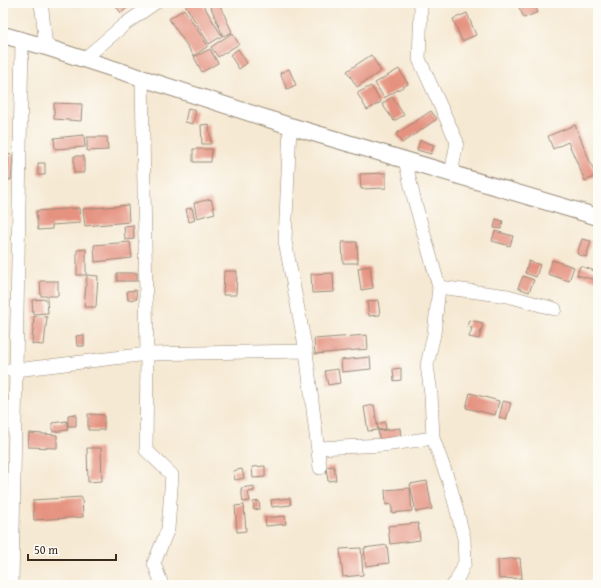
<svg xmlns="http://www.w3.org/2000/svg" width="601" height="588" viewBox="0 0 601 588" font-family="'Gentium Book Plus',serif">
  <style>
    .building { fill: #e59280 }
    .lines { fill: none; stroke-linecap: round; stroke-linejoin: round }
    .minor-casing { stroke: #988a78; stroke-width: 14 }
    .tertiary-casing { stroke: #988a78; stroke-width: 18 }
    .minor { stroke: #fff; stroke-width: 13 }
    .tertiary { stroke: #fff; stroke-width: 16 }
  </style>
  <rect width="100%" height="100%" fill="#fdfcf7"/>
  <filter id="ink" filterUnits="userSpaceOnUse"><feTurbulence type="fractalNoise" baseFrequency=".025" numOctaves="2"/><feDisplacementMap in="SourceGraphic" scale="8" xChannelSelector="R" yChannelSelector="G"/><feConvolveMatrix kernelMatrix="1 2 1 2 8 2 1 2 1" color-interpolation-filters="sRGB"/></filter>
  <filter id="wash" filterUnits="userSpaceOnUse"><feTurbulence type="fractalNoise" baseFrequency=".012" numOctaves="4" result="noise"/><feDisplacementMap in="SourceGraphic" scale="16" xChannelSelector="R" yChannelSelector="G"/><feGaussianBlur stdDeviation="0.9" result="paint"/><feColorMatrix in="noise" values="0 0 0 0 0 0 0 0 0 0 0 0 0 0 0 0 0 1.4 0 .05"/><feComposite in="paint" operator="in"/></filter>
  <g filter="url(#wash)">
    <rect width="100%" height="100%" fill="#f6e9d3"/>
    <g id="blocks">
      <path class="building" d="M114,3H125L128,7L121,13Z
        M184,3H202L222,36L209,44Z
        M209,3H219L232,32L223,36Z
        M517,3H533L538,12L524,18Z
        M184,9L208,46L194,56L169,19Z
        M467,13L476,35L462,41L453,19Z
        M232,33L239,44L218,57L211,47Z
        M210,49L218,63L202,72L194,57Z
        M238,49L247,63L239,69L230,55Z
        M371,55L381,71L357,87L347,71Z
        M289,69L296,85L287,89L280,73Z
        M399,69L408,84L384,98L375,83Z
        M371,86L381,102L367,110L357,93Z
        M392,97L404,115L394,121L382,104Z
        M54,103L82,104L81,121L54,119Z
        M188,108L196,110L193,124L185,122Z
        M431,111L437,119L402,143L396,134Z
        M209,124L211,144H202L201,125Z
        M575,125L596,176L585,181L568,142L553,149L548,136Z
        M84,135L85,147L55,149L54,138Z
        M87,137H107L108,150L87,151Z
        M420,140L434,145L431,154L417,150Z
        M193,149H212L211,162H193Z
        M3,154L13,155L11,180L3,179Z
        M74,156H84V173H74Z
        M38,163H45V175H38Z
        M386,173V188L361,189L360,174Z
        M211,199L215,213L197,218L194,203Z
        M128,205L129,222L85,226L83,209Z
        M79,208L80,223L52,225V229L38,230L36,211Z
        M192,208L195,220L189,222L186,209Z
        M496,219L503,221L501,229L494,228Z
        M133,225L134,239L125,240L124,226Z
        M495,231L513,236L510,246L492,241Z
        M582,239L591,241L586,257L577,254Z
        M130,242L132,258L95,262L94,245Z
        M342,242H357L358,263H343Z
        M86,249V275H77V250Z
        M552,260L574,267L569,281L548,274Z
        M529,261L540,265L536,277L525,273Z
        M370,266L373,288L361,290L358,268Z
        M580,266L598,272V281L577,275Z
        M224,271H237L236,295H223Z
        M117,273H137V281H117Z
        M333,273L334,292L312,293L311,274Z
        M87,275L98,276L96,307H84Z
        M523,276L534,280L529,292L518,288Z
        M40,281H58V296H41Z
        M136,290L137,299L128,300L127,291Z
        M47,299L48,313L33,314L32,300Z
        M378,300L380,315L369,316L367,302Z
        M34,316L47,317L44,345L32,344Z
        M469,320L483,323L479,339L469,337L472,328L467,327Z
        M84,335V346H77L76,336Z
        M367,335L368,349L315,354L314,339Z
        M370,357L371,369L342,372L341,360Z
        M401,368V380L394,381L393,369Z
        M338,369L340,383L328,385L325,371Z
        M470,393L499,401L495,415L466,408Z
        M503,401L511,403L506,420L499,418Z
        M374,405L378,430L368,431L364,407Z
        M76,414V426H68V415Z
        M88,414L104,415V430H88Z
        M67,421L68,430L53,432L52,423Z
        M385,422L386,429L378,430L377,424Z
        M400,428L401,439L380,442L378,431Z
        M29,433L57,435V448L28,447Z
        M87,448H101L102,481L88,482Z
        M265,466V477L253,478L252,467Z
        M334,466L336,480L328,481L326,467Z
        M242,469L244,478L235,480L233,471Z
        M427,481L432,509L416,512L410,484Z
        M254,486V491L248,492L250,501L243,502L241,488Z
        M410,488L412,511L392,513V504L386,505L385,490Z
        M82,497L83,517L34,520L33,500Z
        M290,498L291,505L272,507L271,500Z
        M259,501L260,509L254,510L253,502Z
        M244,505L246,531L237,532L235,506Z
        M285,516L286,524L266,526L265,518Z
        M418,523L420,540L390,544L388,526Z
        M387,545L389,563L366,566L364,548Z
        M361,548L363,575L343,577L340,549Z
        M520,558L522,578L499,579L498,560Z"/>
    </g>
  </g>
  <g filter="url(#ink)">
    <use href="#blocks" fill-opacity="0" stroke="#988a78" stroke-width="1"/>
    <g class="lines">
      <g class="minor-casing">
        <path id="minor" d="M40,3L42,10L46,47
          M420,3L421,8L419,59L457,142L451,174
          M84,59L125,24L155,3
          M142,78L147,354L146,450L172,475L168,529L154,563L162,585
          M290,126L285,241L306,351L320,468
          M405,160L414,199L439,287L434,334L427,365L431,394L433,438L450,485L464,538L465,562L456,582L453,585
          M439,287L508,296L555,309
          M3,370H16L147,354L306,351
          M318,448L384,445L433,438
          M12,585L22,41"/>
      </g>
      <g class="tertiary-casing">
        <path id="tertiary" d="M3,35L46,47L290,126L598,217"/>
      </g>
      <use href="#minor" class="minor"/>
      <use href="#tertiary" class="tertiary"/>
    </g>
  </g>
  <rect width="601" height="588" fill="none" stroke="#fdfcf7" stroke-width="16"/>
  <path d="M28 554v6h88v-6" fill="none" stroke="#3b2a1e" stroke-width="2"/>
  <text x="34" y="554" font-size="12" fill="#3b2a1e" stroke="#fdfcf7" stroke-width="3" paint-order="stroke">50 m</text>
</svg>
